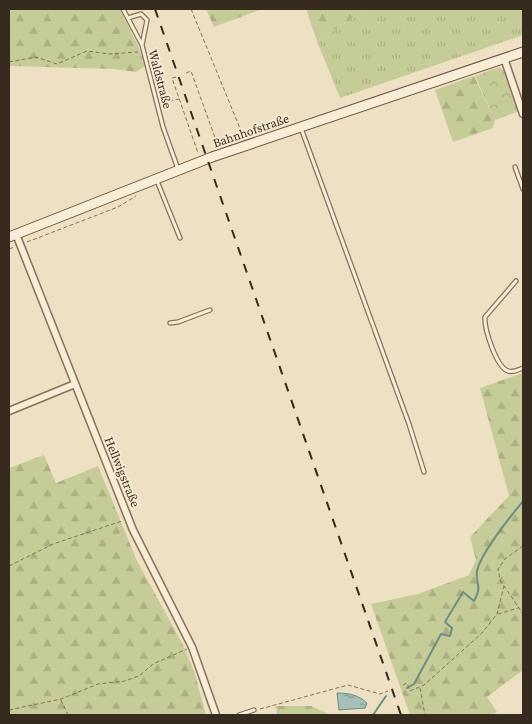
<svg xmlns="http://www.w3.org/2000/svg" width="532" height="724" viewBox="0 0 532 724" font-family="'Source Serif 4',serif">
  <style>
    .grass { fill: url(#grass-tufts) }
    .forest { fill: url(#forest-firs) }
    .park { fill: url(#park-crowns) }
    .water { fill: url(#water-ripples); stroke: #6c8e85 }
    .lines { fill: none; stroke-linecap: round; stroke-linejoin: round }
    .stream { stroke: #6c8e85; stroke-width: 2 }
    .service-casing { stroke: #87715a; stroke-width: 5.5 }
    .minor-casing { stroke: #87715a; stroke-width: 9 }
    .secondary-casing { stroke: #69523d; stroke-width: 11 }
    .path { stroke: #87715a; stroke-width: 1; stroke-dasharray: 4 2.5; stroke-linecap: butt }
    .service { stroke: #f8edd6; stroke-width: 3 }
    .minor { stroke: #f8edd6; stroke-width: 6 }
    .secondary { stroke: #f8edd6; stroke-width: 9 }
    .rail { stroke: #372a1e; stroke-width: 2; stroke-dasharray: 9 9; stroke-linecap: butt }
    .labels { text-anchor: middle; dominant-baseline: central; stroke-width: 4; stroke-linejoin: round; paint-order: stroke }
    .street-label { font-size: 12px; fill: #372a1e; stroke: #f5ead2 }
  </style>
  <defs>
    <pattern id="grass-tufts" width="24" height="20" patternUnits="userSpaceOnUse" patternTransform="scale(1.25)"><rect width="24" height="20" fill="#c6cc97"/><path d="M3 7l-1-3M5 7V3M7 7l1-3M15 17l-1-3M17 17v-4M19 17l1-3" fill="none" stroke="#abaf82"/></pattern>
    <pattern id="forest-firs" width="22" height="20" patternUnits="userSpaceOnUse" patternTransform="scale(1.25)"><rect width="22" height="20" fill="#c6cc97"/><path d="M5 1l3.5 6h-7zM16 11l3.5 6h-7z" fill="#abaf82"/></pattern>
    <pattern id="park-crowns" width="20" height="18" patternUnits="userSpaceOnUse" patternTransform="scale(1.25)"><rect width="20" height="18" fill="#c6cc97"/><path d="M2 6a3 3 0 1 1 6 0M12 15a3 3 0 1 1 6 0" fill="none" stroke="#abaf82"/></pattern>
    <pattern id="water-ripples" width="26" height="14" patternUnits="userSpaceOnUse" patternTransform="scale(1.25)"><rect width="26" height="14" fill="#a5c0b8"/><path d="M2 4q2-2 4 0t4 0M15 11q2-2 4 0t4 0" fill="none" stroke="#879c95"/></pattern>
  </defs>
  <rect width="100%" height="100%" fill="#eee0c3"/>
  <path class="grass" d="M367,9H523V35L340,98L317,41Z"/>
  <path class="forest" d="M9,9H120L138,46L145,66L136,72L114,69L9,66Z
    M206,9H262L214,27Z
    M306,9H367L317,41Z
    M474,76L495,120L493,128L453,142L435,90Z
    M523,373V670L487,697L497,712L492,715H410L371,604L418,594L469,575L476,560L470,537L509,496L480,388Z
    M44,455L56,483L98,466L137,561L182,643L194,671L206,715H9V468Z
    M276,706H311L331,715H277Z"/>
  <path class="park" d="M499,67L504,71L519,111L495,120L475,76Z"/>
  <path class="water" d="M337,693C349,693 358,695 367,703L365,708L339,710Z"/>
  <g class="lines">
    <path class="stream" d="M407,688L414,684L441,634L450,636L452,628L445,622L463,592L474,601C483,585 475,585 477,571C481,552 511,516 523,501
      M373,715L386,696"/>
    <g class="service-casing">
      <path id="service" d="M123,9L142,45L163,127L178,169
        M128,18L141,14L147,20L142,45
        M301,128L409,424L424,472
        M515,167L523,189
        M157,181L180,238
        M516,281L485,317C484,328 496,367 508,371C513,373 518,370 523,368
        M170,323L178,322L210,310
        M239,715L254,710"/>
    </g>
    <g class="minor-casing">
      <path id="minor" d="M504,58L523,114
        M16,234L133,530L192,647L216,715
        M9,411L75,384"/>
    </g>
    <g class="secondary-casing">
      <path id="secondary" d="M9,237L212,157L523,52"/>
    </g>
    <path class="path" d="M191,9L244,138
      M9,62L36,57L57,64L87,51L109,54L138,52
      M186,73L191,71L218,146
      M176,77L172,78L198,153
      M163,103L179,99
      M27,242L118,207L136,196
      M9,249L14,247
      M523,546L505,559L498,569L500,580L523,614
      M9,566L53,544L122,521
      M498,614L518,608
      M403,685L407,683L410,691L424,685L482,633L497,614L504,586
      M420,688L425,715
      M61,700L68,715
      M260,709L348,685L380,694L388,691
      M9,710L61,699L98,684L125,681L139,676L153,664L187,649"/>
    <use href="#service" class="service"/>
    <use href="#minor" class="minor"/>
    <use href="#secondary" class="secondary"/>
    <path class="rail" d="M155,9L401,715"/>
  </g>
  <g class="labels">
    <g class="street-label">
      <text transform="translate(160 79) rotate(75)">Waldstraße</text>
      <text transform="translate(251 131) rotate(-19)">Bahnhofstraße</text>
      <text transform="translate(122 472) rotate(68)">Hellwigstraße</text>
    </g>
  </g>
  <rect width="532" height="724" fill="none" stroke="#372a1e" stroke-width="20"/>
</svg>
